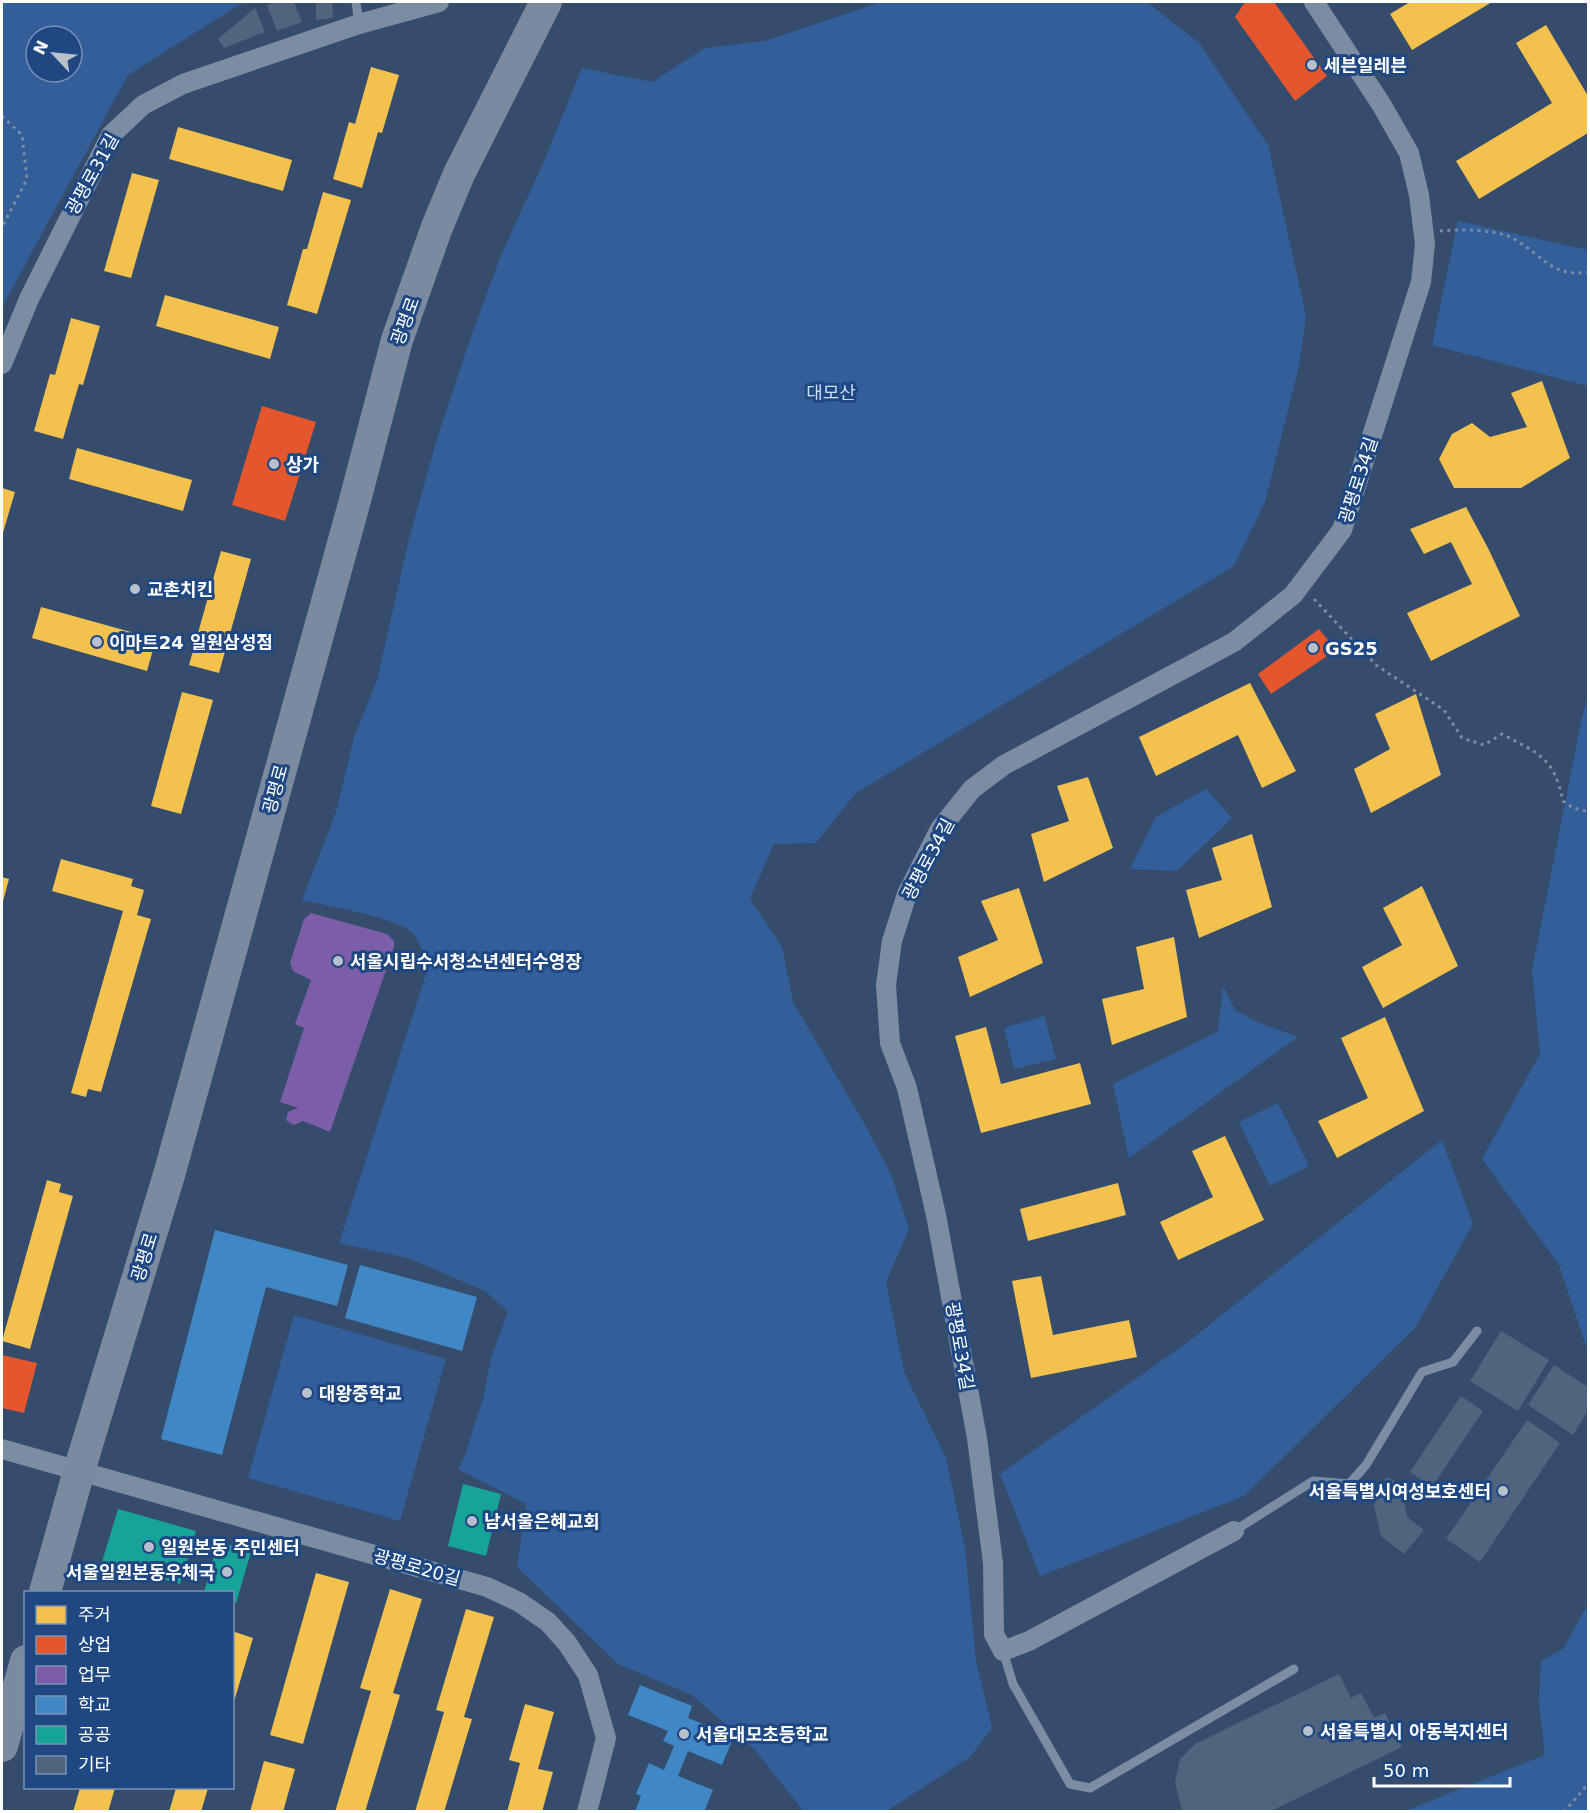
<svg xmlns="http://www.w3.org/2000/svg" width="1590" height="1813" viewBox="0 0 1590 1813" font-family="'DejaVu Sans','Noto Sans KR',sans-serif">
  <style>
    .green { fill: #325f9a; fill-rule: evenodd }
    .homes { fill: #f2c14e }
    .shops { fill: #e4572e }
    .offices { fill: #7b5ea7 }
    .schools { fill: #3f88c5 }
    .public { fill: #17a398 }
    .building { fill: #51647d }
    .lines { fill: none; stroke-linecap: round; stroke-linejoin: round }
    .path { stroke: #7c8ca2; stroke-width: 3; stroke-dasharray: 3 4.5; stroke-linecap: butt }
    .service { stroke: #7c8ca2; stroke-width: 9 }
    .minor { stroke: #7c8ca2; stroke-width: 20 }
    .primary { stroke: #7b8a9f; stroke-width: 32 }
    .poi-dot { fill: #b8c0cc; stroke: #1f4883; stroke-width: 2 }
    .labels { text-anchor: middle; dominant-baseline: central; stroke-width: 6; stroke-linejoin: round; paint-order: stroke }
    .poi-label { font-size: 18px; font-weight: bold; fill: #fff; stroke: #1f4883; text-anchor: start }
    .street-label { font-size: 18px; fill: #fff; stroke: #1f4883 }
    .park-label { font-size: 18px; fill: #caddf7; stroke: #1f4883 }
  </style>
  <rect width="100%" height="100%" fill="#354c6c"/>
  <path class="green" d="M2,2H244L128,75L2,307ZM36,36H72V72H36Z
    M881,2H1147L1199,43L1268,145L1306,316L1299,366L1265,502L1234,566L856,793L816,843L774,844L750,899L782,947L793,1002L864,1123L891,1174L909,1229L886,1282L904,1372L946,1458L965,1548L976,1661L992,1728L970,1757L887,1811L804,1812L755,1750L692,1695L618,1664L517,1567L526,1504L458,1469L465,1455L483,1399L491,1358L508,1312L485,1291L408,1258L339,1243L426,974C424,959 423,942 410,931C396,918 324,905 302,900L336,812L354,738L377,680L409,539L436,442L466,351L501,255L541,168L582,68L652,82L705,48L765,41Z
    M1458,221L1588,250V386L1432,345Z
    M1588,696V1352L1559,1265L1482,1159L1540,1054L1532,970L1581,723Z
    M1206,789L1232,818L1177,871L1130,869L1156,817Z
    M1223,986L1235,1010L1257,1022L1298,1037L1129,1158L1113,1084L1218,1031Z
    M1044,1016L1056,1059L1014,1069L1004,1028Z
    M1278,1103L1309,1166L1270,1186L1239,1122Z
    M1442,1140L1473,1224L1415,1328L1244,1496L1040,1576L1000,1474L1184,1345Z
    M294,1315L446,1359L400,1521L248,1478Z
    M1588,1604V1811H1405L1545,1755L1539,1704L1541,1661L1563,1649Z"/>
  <path class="homes" d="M1410,2H1492L1412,50L1390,14Z
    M1546,25L1588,96V133L1479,199L1456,161L1552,103L1516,43Z
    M371,67L399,75L382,133L378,132L362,188L333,179L349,122L355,124Z
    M178,127L292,160L283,191L169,159Z
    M132,173L159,180L131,278L104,271Z
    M323,192L351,200L317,314L287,305L303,249H307Z
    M165,295L279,327L270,359L156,326Z
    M71,318L100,326L83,385L79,384L63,439L34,431L50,374L55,375Z
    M1542,381L1570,458L1521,488H1454L1439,459L1452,434L1472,423L1490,437L1527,427L1511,393Z
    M77,448L192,480L183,511L69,479Z
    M2,488L15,492L2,536Z
    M1466,507L1488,548L1520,616L1431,661L1407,613L1472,584L1451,542L1424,554L1410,529Z
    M221,551L251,559L219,673L189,665Z
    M41,607L156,639L147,671L32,638Z
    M1250,683L1296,771L1262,788L1238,735L1156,776L1139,737Z
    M182,692L213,700L181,814L151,806Z
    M1416,694L1441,775L1371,813L1354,769L1390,749L1375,714Z
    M1088,777L1113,848L1044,882L1031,834L1069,821L1057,786Z
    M1252,834L1272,907L1199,938L1186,890L1222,880L1212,848Z
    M61,859L133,879L131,886L144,890L137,915L151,919L101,1092L88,1089L86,1097L71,1093L123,911L52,891Z
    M2,877L9,879L2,905Z
    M1422,886L1458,966L1383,1008L1362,967L1402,945L1383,908Z
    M1019,888L1043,963L970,997L958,957L998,940L981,901Z
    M1174,937L1187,1017L1112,1045L1102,999L1144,989L1136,947Z
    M1385,1017L1424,1111L1337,1158L1318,1121L1368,1098L1341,1038Z
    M986,1027L1001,1084L1080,1063L1091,1104L981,1133L955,1036Z
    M1225,1136L1264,1220L1178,1260L1160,1222L1213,1197L1192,1151Z
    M47,1180L61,1184L59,1192L73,1196L30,1349L2,1341Z
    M1118,1183L1126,1215L1028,1241L1020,1209Z
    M1041,1276L1053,1335L1129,1320L1137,1357L1031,1378L1012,1281Z
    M316,1573L349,1582L303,1744L270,1735Z
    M390,1589L422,1599L393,1693L400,1695L365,1812H335L371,1691L360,1688Z
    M466,1609L494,1617L464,1717L472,1719L444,1812H415L444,1712L436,1710Z
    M232,1631L253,1638L233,1705H232Z
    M525,1704L554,1712L538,1769L553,1772L542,1812H507L520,1763L509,1760Z
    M264,1761L295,1769L283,1812H250Z
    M80,1788H115L108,1812H73Z
    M176,1788H208L201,1812H169Z"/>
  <path class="shops" d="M1245,2H1274L1327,76L1295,101L1235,17Z
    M262,406L316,422L285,521L232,505Z
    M1319,629L1336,650L1271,694L1258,674Z
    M2,1355L37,1363L24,1413L2,1408Z"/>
  <path class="offices" d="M311,913L387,934L394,941V947L330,1132L303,1121L294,1125L290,1123L286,1120L288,1112L298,1108L280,1102L304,1028L295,1024L311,980L293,971L290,963L304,919Z"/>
  <path class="schools" d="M215,1230L348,1265L337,1306L266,1287L222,1455L161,1439Z
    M360,1265L477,1297L462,1351L345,1318Z
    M640,1685L692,1706L688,1718L734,1736L722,1765L688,1751L678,1776L713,1790L704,1812H635L641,1796L636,1794L649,1763L664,1770L674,1746L663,1741L668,1731L628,1715Z"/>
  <path class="public" d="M463,1484L501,1494L486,1556L448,1546Z
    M118,1509L196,1531L180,1584L102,1562Z
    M218,1541L251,1552L236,1603L232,1602V1592H204Z"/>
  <path class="building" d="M275,2H294L302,22L277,31L267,5Z
    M316,2H332L333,18L316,20Z
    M255,8L265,32L224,48L218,39Z
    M1501,1331L1549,1360L1518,1411L1470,1381Z
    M1554,1365L1588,1387V1411L1573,1435L1528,1405Z
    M1461,1396L1483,1411L1432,1487L1410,1472Z
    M1527,1420L1560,1443L1480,1562L1446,1539Z
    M1386,1477L1410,1487L1404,1500L1407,1517L1424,1530L1404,1554L1381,1536L1374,1505Z
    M1339,1674L1351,1698L1361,1693L1374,1718L1385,1713L1402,1747L1269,1812H1184L1181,1807L1175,1782L1180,1759L1195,1744Z"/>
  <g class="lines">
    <path class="path" d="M2,116L22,135L27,179L2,227
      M1440,231C1460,229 1497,229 1514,239C1542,254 1551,278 1588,272
      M1314,599L1376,665L1444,710L1462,738L1484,745L1502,734C1539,754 1554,757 1563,801L1573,808L1586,811L1588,816
      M1564,1812L1588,1784"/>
    <path class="service" d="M356,2L359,24
      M1234,1531L1313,1481L1349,1484L1366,1465L1422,1372L1453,1362L1477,1331
      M1003,1651L1013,1684L1070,1784L1090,1788L1294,1669"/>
    <path class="minor" d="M2,364L29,299L111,135L143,105L183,84L359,24L439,2
      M2,1449L487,1587L519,1602L548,1622L567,1643L588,1675L606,1738L587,1812
      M1234,1531L1029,1641L1003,1651L994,1634L993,1563L977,1438L936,1215L907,1088L890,1043L886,985L892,941L907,894L940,829L972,789L1004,765L1234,642L1293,595L1342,530L1421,282L1425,244L1419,195L1409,153L1381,104L1314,2"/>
    <path class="primary" d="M45,1592L79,1471L169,1175L354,504L397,340L437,227L459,174L546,2
      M2,1746L26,1661"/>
  </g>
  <g class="poi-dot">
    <circle cx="1312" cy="65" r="6"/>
    <circle cx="274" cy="464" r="6"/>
    <circle cx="135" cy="589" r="6"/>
    <circle cx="97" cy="642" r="6"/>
    <circle cx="1313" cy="648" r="6"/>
    <circle cx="338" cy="961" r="6"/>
    <circle cx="307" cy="1393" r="6"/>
    <circle cx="1503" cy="1491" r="6"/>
    <circle cx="472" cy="1521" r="6"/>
    <circle cx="149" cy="1547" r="6"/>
    <circle cx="227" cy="1572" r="6"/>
    <circle cx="1308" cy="1731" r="6"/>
    <circle cx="684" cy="1734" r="6"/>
  </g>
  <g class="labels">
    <g class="poi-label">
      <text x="1324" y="65">세븐일레븐</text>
      <text x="286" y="464">상가</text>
      <text x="147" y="589">교촌치킨</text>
      <text x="109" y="642">이마트24 일원삼성점</text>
      <text x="1325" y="648">GS25</text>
      <text x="350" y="961">서울시립수서청소년센터수영장</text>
      <text x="319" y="1393">대왕중학교</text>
      <text x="1491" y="1491" text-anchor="end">서울특별시여성보호센터</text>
      <text x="484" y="1521">남서울은혜교회</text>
      <text x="161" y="1547">일원본동 주민센터</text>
      <text x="215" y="1572" text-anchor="end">서울일원본동우체국</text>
      <text x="1320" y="1731">서울특별시 아동복지센터</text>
      <text x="696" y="1734">서울대모초등학교</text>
    </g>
    <g class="street-label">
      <text transform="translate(92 174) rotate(-61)">광평로31길</text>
      <text transform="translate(405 321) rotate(-70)">광평로</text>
      <text transform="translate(1358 480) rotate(-72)">광평로34길</text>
      <text transform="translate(275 789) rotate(-75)">광평로</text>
      <text transform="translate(928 859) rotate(-62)">광평로34길</text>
      <text transform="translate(144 1257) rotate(-73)">광평로</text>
      <text transform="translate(960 1346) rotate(80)">광평로34길</text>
      <text transform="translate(417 1567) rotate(16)">광평로20길</text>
    </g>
    <g class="park-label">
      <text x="831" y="392">대모산</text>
    </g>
  </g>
  <rect width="1590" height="1813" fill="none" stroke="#ffffff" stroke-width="6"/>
  <rect x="24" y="1591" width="210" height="198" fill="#1f4883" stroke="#7991b5" stroke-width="1.5"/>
  <rect x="36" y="1606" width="30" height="18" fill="#f2c14e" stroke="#7991b5" stroke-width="1.5"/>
  <text x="78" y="1621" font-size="18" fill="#ffffff">주거</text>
  <rect x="36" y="1636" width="30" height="18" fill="#e4572e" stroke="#7991b5" stroke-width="1.5"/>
  <text x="78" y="1651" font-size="18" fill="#ffffff">상업</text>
  <rect x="36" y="1666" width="30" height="18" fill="#7b5ea7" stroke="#7991b5" stroke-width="1.5"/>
  <text x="78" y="1681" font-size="18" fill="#ffffff">업무</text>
  <rect x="36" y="1696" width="30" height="18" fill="#3f88c5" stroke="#7991b5" stroke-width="1.5"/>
  <text x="78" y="1711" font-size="18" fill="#ffffff">학교</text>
  <rect x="36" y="1726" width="30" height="18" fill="#17a398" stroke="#7991b5" stroke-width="1.5"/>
  <text x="78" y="1741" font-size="18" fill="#ffffff">공공</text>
  <rect x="36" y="1756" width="30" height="18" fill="#51647d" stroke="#7991b5" stroke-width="1.5"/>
  <text x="78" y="1771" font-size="18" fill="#ffffff">기타</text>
  <g transform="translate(54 54) rotate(296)"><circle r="28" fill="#1f4883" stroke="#7991b5" stroke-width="1.5"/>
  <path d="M0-4.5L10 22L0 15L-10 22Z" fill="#b8c0cc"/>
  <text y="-9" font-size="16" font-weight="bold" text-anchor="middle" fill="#ffffff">N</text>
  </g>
  <path d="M1374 1777v9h136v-9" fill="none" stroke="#ffffff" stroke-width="3"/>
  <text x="1383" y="1777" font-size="18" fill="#ffffff" stroke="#1f4883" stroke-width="4.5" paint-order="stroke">50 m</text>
</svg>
